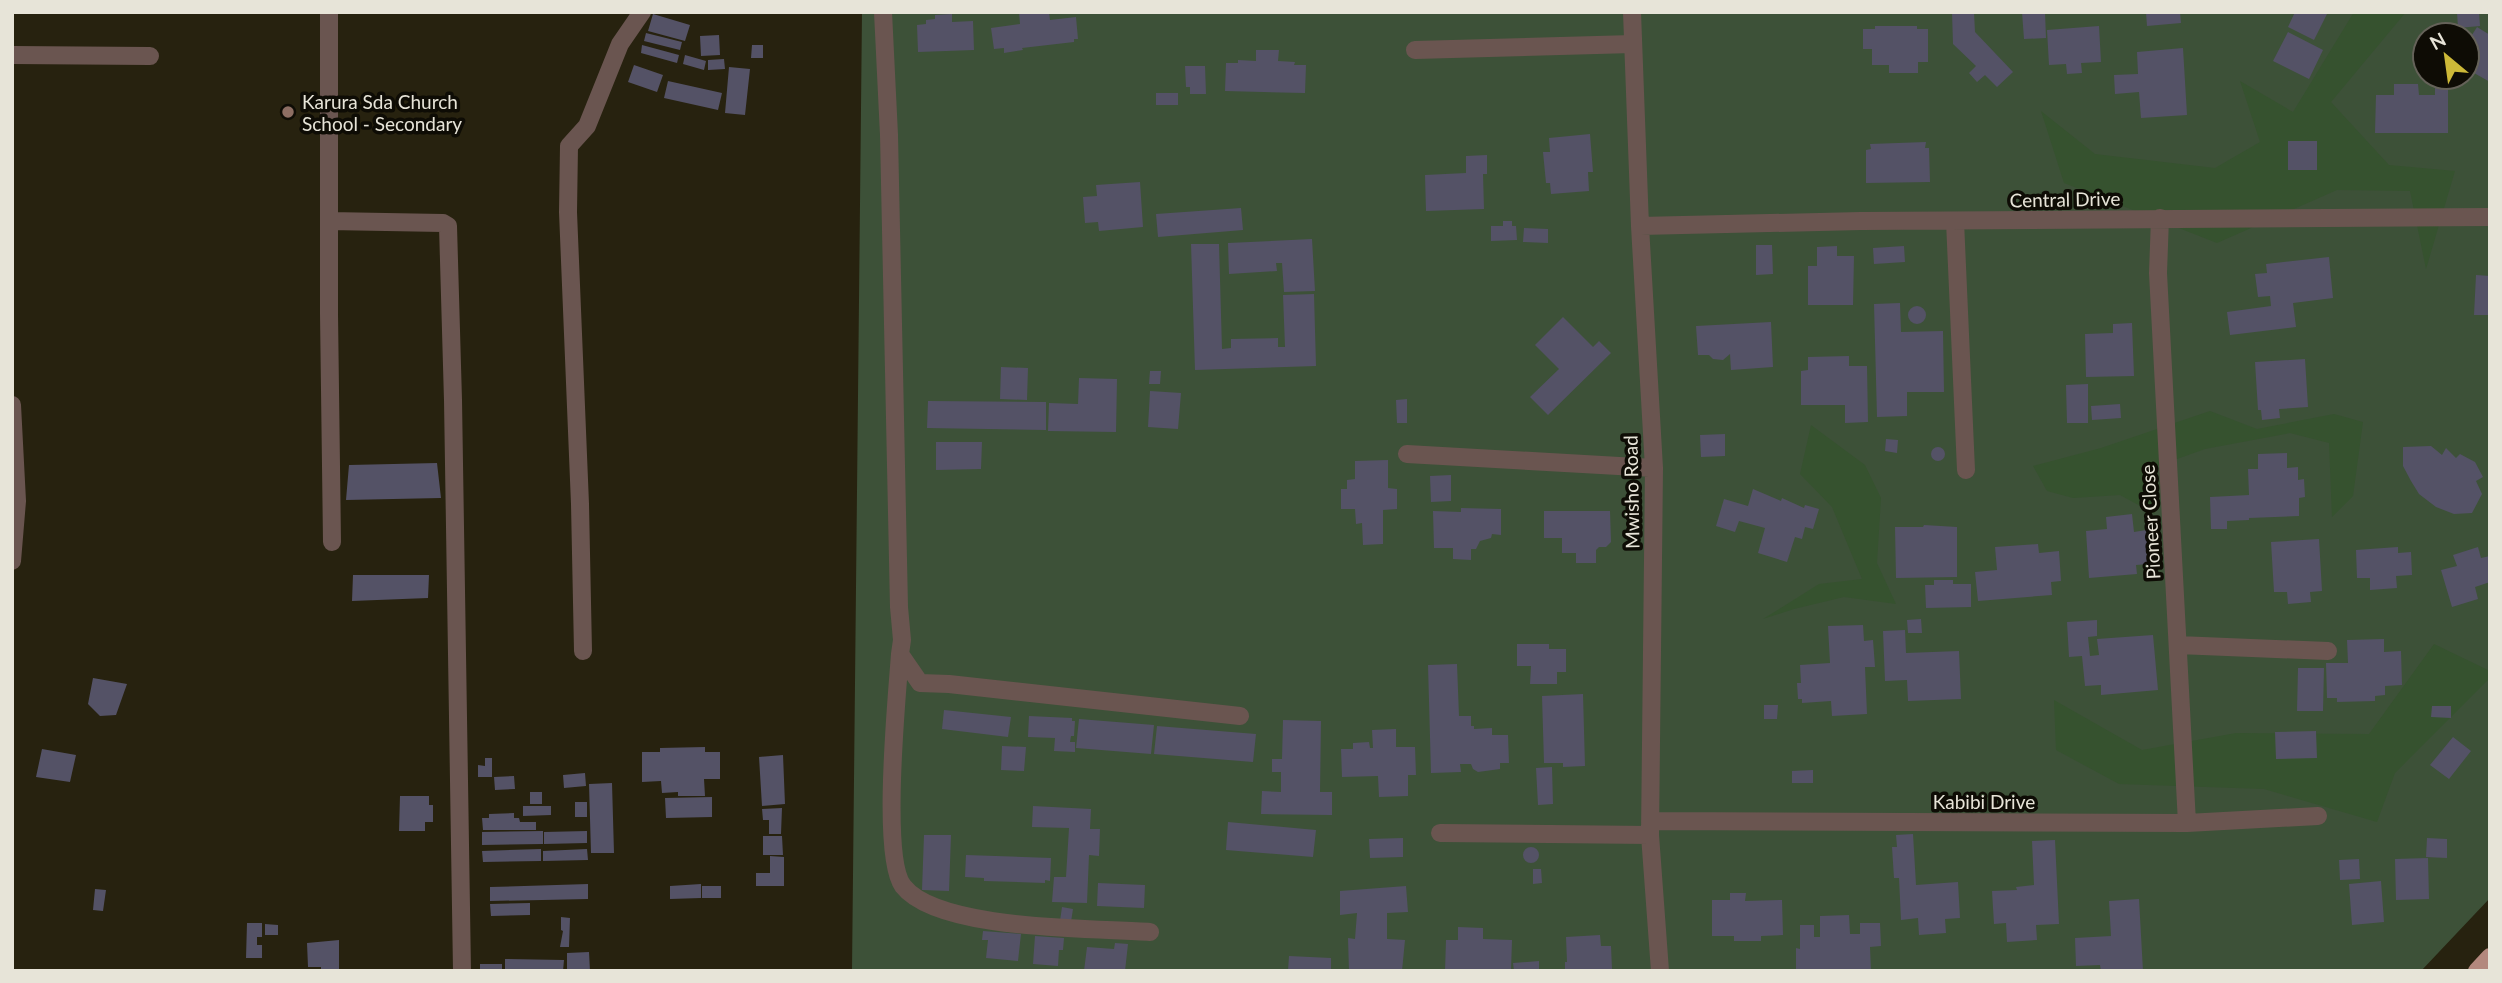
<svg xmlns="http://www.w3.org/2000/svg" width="2502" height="983" viewBox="0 0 2502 983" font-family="Lato,sans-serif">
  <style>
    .green { fill: #3d5138; fill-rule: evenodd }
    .forest { fill: #36522f }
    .building { fill: #545266 }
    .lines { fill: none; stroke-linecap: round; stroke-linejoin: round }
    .minor { stroke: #6a5550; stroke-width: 18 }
    .major { stroke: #b3887d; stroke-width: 18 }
    .education-dot { fill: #8d6e63; stroke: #0e0c05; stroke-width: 2.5 }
    .labels { text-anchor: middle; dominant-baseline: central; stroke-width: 7; stroke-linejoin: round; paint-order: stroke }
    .poi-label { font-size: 19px; fill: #e7e4d8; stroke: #0e0c05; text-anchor: start }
    .street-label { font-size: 19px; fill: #e7e4d8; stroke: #0e0c05 }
  </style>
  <rect width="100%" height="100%" fill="#27220f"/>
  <path class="green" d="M862,12H2490V898L2421,971H852ZM2425,35H2467V77H2425Z"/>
  <path class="forest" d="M2354,12H2406L2331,102L2389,165L2455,171L2426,269L2410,191L2337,190L2217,243L2064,183L2041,111L2095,154L2215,168L2260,142L2240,81L2293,112Z
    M2210,411L2257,429L2334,414L2363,422L2353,496L2332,517L2329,443L2290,433L2205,449L2152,468L2155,514L2120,495L2073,498L2047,491L2033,466L2101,448Z
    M1811,425L1865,465L1881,498L1877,563L1896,604L1844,597L1794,609L1763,619L1819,584L1862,579L1832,507L1800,474Z
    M2434,644L2490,671V678L2395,773L2377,822L2264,789L2119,784L2056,750L2054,700L2142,750L2236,733L2369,734Z"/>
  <path class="building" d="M1019,12H1049L1050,20L1076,17L1078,39H1074V42L1022,48L1023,50L1004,53V48L994,49L991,28L1020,24Z
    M1952,12H1974L1975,32L2013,72L1997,87L1985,75L1977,82L1969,73L1976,66L1953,44Z
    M2022,12H2045L2046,38L2024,39Z
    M2146,12H2180L2181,23L2147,26Z
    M2295,12H2328L2314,40L2288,27Z
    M2457,12H2479L2480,26L2458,28Z
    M653,14L690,25L685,41L648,31Z
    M952,14V22L973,21L974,50L918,52L917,25L926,24V20L935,19V15Z
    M1875,26H1917V29H1928V62H1918V73H1889V65H1872V49H1863V29H1875Z
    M2099,26L2101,62L2081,63L2082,73L2067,74L2066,64L2049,65L2047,30Z
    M2477,27L2490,35V82L2467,69V43Z
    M2288,32L2323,50L2309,79L2273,61Z
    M646,33L682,42L680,50L644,41Z
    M719,35L720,55L701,56L700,36Z
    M642,45L679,55L677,63L641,53Z
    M752,45H763V58H751Z
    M2183,48L2187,115L2141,118L2139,92L2115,94L2114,75L2138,74L2137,52Z
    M1256,50H1279L1278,61L1295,62L1294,65H1306L1305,93L1225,91L1226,63H1238V60L1256,61Z
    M685,55L706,61L704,70L683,64Z
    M724,59L725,69L708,70V60Z
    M634,65L663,75L657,92L628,82Z
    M1185,66H1205L1206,94H1190V87H1186Z
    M729,67L750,69L745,115L725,113Z
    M2435,77H2448V133H2375L2376,95H2394V84H2418L2419,95H2435Z
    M668,81L722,93L718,110L664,98Z
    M1156,93H1178V105H1156Z
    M1590,134L1593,172H1588L1589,191L1551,194L1550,183H1546L1543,152H1550L1549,138Z
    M2288,141H2317V170H2288Z
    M1926,142L1925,148H1929L1930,182L1866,183V150L1871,149L1870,144Z
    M1487,155V174H1483L1484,209L1426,211L1425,175L1466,173V156Z
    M1140,182L1143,227L1099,231L1098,222L1085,223L1083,197L1097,196L1096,185Z
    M1241,208L1243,230L1158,237L1156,214Z
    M1503,221H1512V226H1516L1517,240L1491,241V226H1503Z
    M1524,228L1548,229V243L1523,242Z
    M1312,239L1315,291L1284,292L1282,263H1276L1277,271L1229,274L1228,243Z
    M1191,244H1219L1222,349L1231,348V339L1278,338V347H1285L1283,295L1314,294L1316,366L1195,370Z
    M1756,245H1772L1773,274L1756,275Z
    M1837,246V256H1854L1853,305H1808V266H1817V247Z
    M1904,246L1905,262L1874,264L1873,248Z
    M2329,257L2333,298L2293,303L2296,327L2230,335L2227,312L2271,306L2270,296L2258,297L2255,274L2267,273L2266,264Z
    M2476,275L2490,276V315H2474Z
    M1900,303L1901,332L1943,331L1944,392H1907V416L1877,417L1874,304Z
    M1908 315a9 9 0 1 1 18 0a9 9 0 1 1-18 0Z
    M1563,317L1593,347L1599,341L1611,353L1548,415L1530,397L1559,369L1535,345Z
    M1771,322L1773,367L1731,370L1730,354L1723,360L1713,359L1709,355H1698L1696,326Z
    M2132,323L2134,376L2086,377L2085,334L2113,333V324Z
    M1849,356V366H1867L1868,422L1845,423V405H1801V371L1808,370V357Z
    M2305,359L2308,407L2279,409L2280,418L2262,420L2261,410H2258L2255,362Z
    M1001,367L1028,368L1027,400L1000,399Z
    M1150,371H1161L1160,384H1149Z
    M1079,378L1117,379L1116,432L1048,431L1049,403L1078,404Z
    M2088,384V423H2067L2066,385Z
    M1150,391L1181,393L1178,429L1148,427Z
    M1407,399V423H1397L1396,400Z
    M928,401L1046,402V430L927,428Z
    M2120,404L2121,418L2092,420L2091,406Z
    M1725,434V456L1701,457L1700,435Z
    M1886,439L1898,440L1897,453L1885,451Z
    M936,442H982L981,469L936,470Z
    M2431,446L2442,455L2446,448L2456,458L2460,454L2475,462L2483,477L2476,481L2482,494L2472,513L2454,514L2436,507L2419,494L2411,481L2403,466V447Z
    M1931 454a7 7 0 1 1 14 0a7 7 0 1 1-14 0Z
    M2287,453V468L2298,467V480L2304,479L2305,497L2299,498V516L2249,518V520L2227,521V529H2211L2210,497L2249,495L2248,469H2258V454Z
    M1388,460V488L1397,489V509L1383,510V544L1363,545L1362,523L1356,524L1355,509H1341V489H1347V480L1355,479V461Z
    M437,463L441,498L346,500L349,465Z
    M1451,475V501L1431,502L1430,476Z
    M1753,489L1781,501L1782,498L1804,508L1805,505L1819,509L1813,529L1805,527L1802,539L1795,537L1787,562L1758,553L1765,528L1739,521L1735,532L1716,526L1724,499L1748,506Z
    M1461,508L1501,509V535L1492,534L1491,538L1480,541L1476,549H1471V560L1453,559V548H1434L1433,511L1461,512Z
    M1544,511H1610L1611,542L1606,547H1599L1596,550V563H1576V553H1562V538H1544Z
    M2132,514L2134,532L2146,530L2149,564L2136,565L2137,574L2089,578L2086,531L2107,529L2106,517Z
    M1924,525L1957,527V577L1896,578L1895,527H1923Z
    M2319,539L2322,591L2310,592L2311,602L2288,604L2287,592H2274L2271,542Z
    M2038,544L2039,553L2059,551L2061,581L2051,582L2052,595L1978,601L1975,572L1997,570L1995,547Z
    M2398,547V553L2411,552L2412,575L2396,576L2397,588L2370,590V578H2357L2356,550Z
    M2478,547L2481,558L2490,556V582L2475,587L2478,599L2452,607L2441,570L2457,566L2453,555Z
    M353,575H429L428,598L352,601Z
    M1934,580H1953V584H1971V607L1926,608L1925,585H1934Z
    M1921,619L1922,633H1908L1907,620Z
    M2097,620V636L2088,637L2090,656L2099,655L2097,639L2153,635L2158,690L2101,695V685L2085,686L2082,656L2069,657L2067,622Z
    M1863,625L1864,641L1873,640L1875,667H1865L1867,714L1832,716L1831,701L1802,703V699H1798L1797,683H1801L1800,665L1830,663L1828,626Z
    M1905,630L1906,653L1959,651L1961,699L1908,701L1907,680L1885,681L1883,631Z
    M2384,639V652L2401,651L2402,685L2385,686V695L2375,696V701L2337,702V698H2327L2326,663H2348L2347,640Z
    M1517,644H1549V649H1566V672H1557V684H1530L1531,666H1517Z
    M1457,664L1459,716H1471V726H1474V729L1492,728V735H1508L1509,763H1500V769L1478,772L1473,769L1471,764H1460L1461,772L1431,773L1428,665Z
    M2298,668H2324L2323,711H2297Z
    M93,678L127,684L116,715L100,716L88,704Z
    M1583,694L1585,766L1563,767V763H1544L1542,696Z
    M1764,705H1778L1777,719H1764Z
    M2432,706H2451V718L2431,717Z
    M944,710L1011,717L1008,737L942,729Z
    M1029,716L1072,718V721H1075L1074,736H1071L1070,742H1075V752L1054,751L1055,738L1028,737Z
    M1079,719L1154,725L1151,754L1076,748Z
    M1283,720L1321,721L1320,792H1332V815L1261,814L1262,791L1281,792V772H1272V759H1282Z
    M1157,726L1256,734L1253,762L1154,754Z
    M1396,729V747H1415L1416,775H1408V796L1379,797L1378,776L1342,777L1341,749H1353V743L1369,742L1370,748H1373L1372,730Z
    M2316,731L2317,758L2276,759L2275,732Z
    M2453,737L2471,751L2449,779L2430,765Z
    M1002,746L1026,747L1024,771L1001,770Z
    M705,747V752H720V779H704L705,796H678V792L662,793L661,781L642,782V752H660V748Z
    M42,749L76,755L70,782L36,777Z
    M783,755L785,804L762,806L759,757Z
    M485,758H492V777H478V765L485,766Z
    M1552,767L1553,804L1538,805L1536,768Z
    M1813,770V783H1792V771Z
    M585,773L586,786L564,788L563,775Z
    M514,776L515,789L495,790L494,777Z
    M612,783L614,853H591L589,784Z
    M530,792H542V804H530Z
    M400,796H429V805H433V822H425V831H399Z
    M712,797V817L666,818L665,798Z
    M575,802H587V817H575Z
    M523,806H551V815L523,816Z
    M1033,806L1091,809L1090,829H1100L1099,856L1089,855L1087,903L1052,902L1054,877H1066L1069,828L1032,827Z
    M782,808L781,834H769V820H763L762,809Z
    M514,813V818H519L520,822H536V830H483L482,818H489V814Z
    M1228,822L1316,830L1313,857L1226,850Z
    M543,831V844L482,845V832Z
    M587,831V843L544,844V832Z
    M1913,834L1916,885L1958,882L1960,918L1945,919L1946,933L1919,935L1918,918L1901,920L1899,878H1894L1892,847H1897L1896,835Z
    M924,835H951L949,891L922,890Z
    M763,836H782L783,855H763Z
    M1403,838V857L1370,858L1369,839Z
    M2427,838L2447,839V858L2426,857Z
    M2055,840L2059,924L2036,925L2037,940L2007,942L2006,923L1994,924L1992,891L2017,890L2016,887L2034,885L2032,841Z
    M1523 855a8 8 0 1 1 16 0a8 8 0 1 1-16 0Z
    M541,849V861L483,862L482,851Z
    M587,849L588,860L543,861V851Z
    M966,855L1051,858L1050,881L1045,880V883L984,881V878L965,877Z
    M770,856L784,857V886H756V873H770Z
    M2428,858L2429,899L2396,900L2395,859Z
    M2359,859L2360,879L2340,880L2339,860Z
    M1533,869H1541L1542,883L1533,884Z
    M2381,881L2384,922L2352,925L2349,884Z
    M1098,883L1145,885L1144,908L1097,906Z
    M588,884V899L490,901V887Z
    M701,884V898L670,899V886Z
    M702,886H721V898H702Z
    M1406,886L1408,912L1387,913V939L1405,940L1402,971H1349L1348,938L1355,939L1357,913L1340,915V891Z
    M95,889L106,890L103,911L93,910Z
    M1730,893H1746L1745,901L1782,900L1783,935L1761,936V941H1734V936H1712V900H1730Z
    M2139,899L2143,971H2101L2100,965L2076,966L2075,938L2111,936L2109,901Z
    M530,903V915L491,916L490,904Z
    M1062,907L1073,909L1071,922L1060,921Z
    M1849,915L1850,934H1860V923H1880L1881,946L1870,947L1871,971H1796V948L1800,949V925H1814V937H1820V916Z
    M561,917L570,918L569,947H560L563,931L561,930Z
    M247,923H262V937H257V945H262V958H246Z
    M265,924L278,925V935H265Z
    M1458,927L1483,928V939L1512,940L1511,971H1445L1446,940H1458Z
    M983,931L1021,934L1018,961L986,958L988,940H982Z
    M1600,935L1601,946H1611L1612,969L1565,971V962H1567L1566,937Z
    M1035,936L1064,938L1063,950H1059L1058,966L1033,964Z
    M339,940V970H321V967H308L307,943Z
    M1115,943L1128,944L1125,971H1084L1087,947L1114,949Z
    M589,952L590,971H567V953Z
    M1289,956L1331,958V971H1288Z
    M505,959L564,960L563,971H505Z
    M1539,961V971H1514L1513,963Z
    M480,964H502V971H480Z"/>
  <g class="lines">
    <path class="minor" d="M329,12V314L332,542
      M883,12L889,135L899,607L902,640L900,654L920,683L949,684L1240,716
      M1632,12L1640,226L1654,468L1650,835L1660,971
      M1415,50L1633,44
      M12,55L150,56
      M2160,218L2158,273L2187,823
      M329,221L443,223L448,226L453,400L462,971
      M1955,221L1966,470
      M1640,226L1861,221L2490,217
      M12,405L17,501L12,561
      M1407,454L1654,468
      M2178,645L2328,651
      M583,651L580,504L568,212L569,146L587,126L620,44L642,12
      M900,654C897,697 881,857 903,886C938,931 1093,928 1150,932
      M1650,821L2187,823L2318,816
      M1440,833L1650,835"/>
    <path class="major" d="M2477,971L2490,957"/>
  </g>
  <circle class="education-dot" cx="288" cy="112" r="7"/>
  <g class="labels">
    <g class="poi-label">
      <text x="302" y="101">Karura Sda Church<tspan x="302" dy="22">School - Secondary</tspan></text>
    </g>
    <g class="street-label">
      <text transform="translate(2065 199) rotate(-1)">Central Drive</text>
      <text transform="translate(1631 492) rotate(-91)">Mwisho Road</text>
      <text transform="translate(2150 522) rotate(-93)">Pioneer Close</text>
      <text x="1984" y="801">Kabibi Drive</text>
    </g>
  </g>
  <rect width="2502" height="983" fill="none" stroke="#e7e4d8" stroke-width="28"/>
  <g transform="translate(2446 56) rotate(331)"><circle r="33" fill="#0e0c05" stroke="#656259" stroke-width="2"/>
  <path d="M0-5L12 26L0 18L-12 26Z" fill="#cdb938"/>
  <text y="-10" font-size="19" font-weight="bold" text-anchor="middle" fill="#e7e4d8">N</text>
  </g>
</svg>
